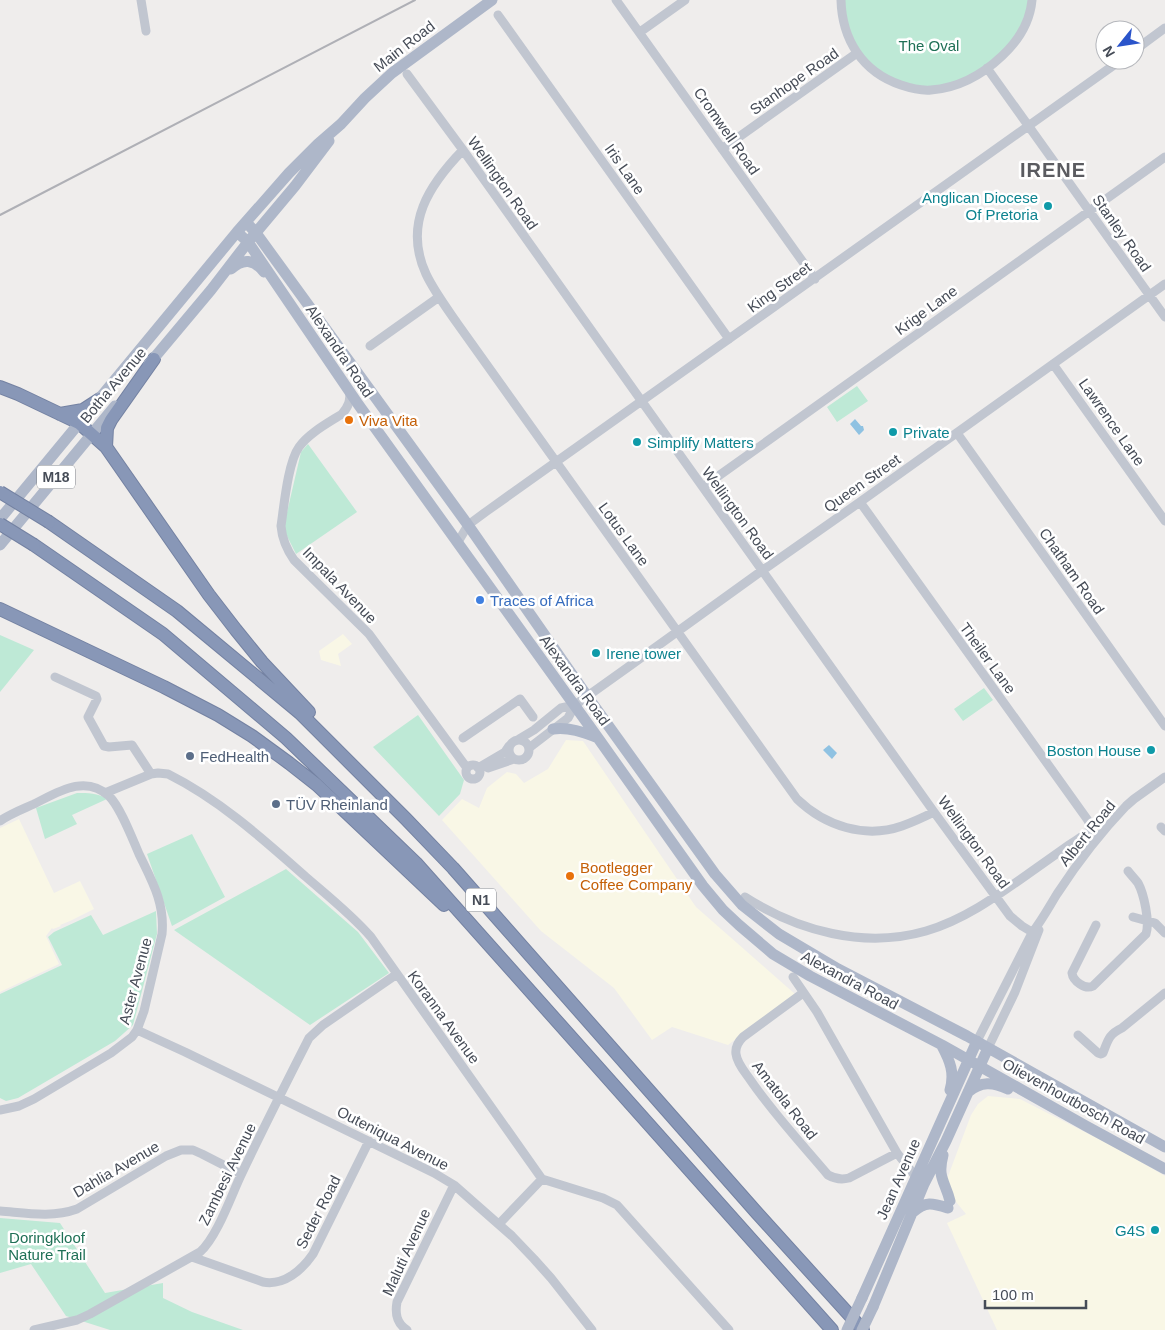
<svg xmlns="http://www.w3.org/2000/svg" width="1165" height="1330" viewBox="0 0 1165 1330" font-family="Helvetica,sans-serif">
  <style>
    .commercial { fill: #f9f7e6 }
    .green { fill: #bee9d6 }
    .water { fill: #8fc2e2 }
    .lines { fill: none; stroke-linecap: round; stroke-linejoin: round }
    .highway-casing { stroke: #7482a2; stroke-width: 14 }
    .minor { stroke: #c1c6d0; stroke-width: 9 }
    .major { stroke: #aeb7c9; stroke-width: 11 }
    .highway { stroke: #8897b7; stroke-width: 12 }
    .rail { stroke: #afb0b6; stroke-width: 2 }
    .highway-bridge-casing { stroke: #7482a2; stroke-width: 14; stroke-linecap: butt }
    .major-bridge { stroke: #aeb7c9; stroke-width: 11 }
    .highway-bridge { stroke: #8897b7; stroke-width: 12 }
    .culture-dot { fill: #0f9aa8; stroke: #fff; stroke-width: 2 }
    .food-dot { fill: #e8710a; stroke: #fff; stroke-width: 2 }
    .shop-dot { fill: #3f7fe0; stroke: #fff; stroke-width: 2 }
    .service-dot { fill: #5c6f8a; stroke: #fff; stroke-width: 2 }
    .labels { text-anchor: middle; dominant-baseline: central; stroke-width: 5; stroke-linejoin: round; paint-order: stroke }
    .shield { fill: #fff; stroke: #7e8289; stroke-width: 1 }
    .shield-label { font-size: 14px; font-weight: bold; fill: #464c57 }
    .park-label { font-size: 15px; fill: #1f7056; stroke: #fff }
    .street-label { font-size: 15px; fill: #464c57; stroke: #fff }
    .culture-label { font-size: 15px; fill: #0d838f; stroke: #fff; text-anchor: end }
    .food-label { font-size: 15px; fill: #c56008; stroke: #fff; text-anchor: start }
    .shop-label { font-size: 15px; fill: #366cbe; stroke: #fff; text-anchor: start }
    .service-label { font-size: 15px; fill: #4e5e75; stroke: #fff; text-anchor: start }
    .district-label { font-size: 20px; font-weight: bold; letter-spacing: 1px; fill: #5a5b60; stroke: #fff }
  </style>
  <rect width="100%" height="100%" fill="#efedec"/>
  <path class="commercial" d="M343,634L352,644L338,654L341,666L321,660L319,651Z
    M566,740L583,741L696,907L795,994L728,1045L672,1027L652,1040L614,988L541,931L442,820L462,799L479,808L487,788L507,772L516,774L524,783L548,769Z
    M19,819L54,893L80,881L94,909L70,921L60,925L61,926L53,929L52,928L46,936L59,964L0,992V828Z
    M988,1096L1020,1099L1120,1150L1165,1176V1330H997L947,1223L966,1214L952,1197L947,1179L971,1115L978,1104Z"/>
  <path class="green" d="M844,0H1033L1014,44L974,77L928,91L891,79L874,67L859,51L850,31L844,9Z
    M857,386L868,401L837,422L827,407Z
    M308,444L357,512L296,554L285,532V521L301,452Z
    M0,635L34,650L0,692Z
    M984,688L993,700L963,721L954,709Z
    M418,715L464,780L460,794L439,816L373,747Z
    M77,793C88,793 98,793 107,799L72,815L77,824L45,839L36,808Z
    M192,834L225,897L172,926L147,854Z
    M286,869L358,932L389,973L310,1025L174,930Z
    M156,911L157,934L133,1025L115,1041L18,1098L6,1101L0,1098V994L62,965L48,937L54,932L91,915L103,935Z
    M0,1218L60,1223L105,1293L163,1283V1298L192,1312L243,1330H110L66,1316L31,1264L0,1273Z"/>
  <path class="water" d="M855,419L861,426H863L864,430L859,435L850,424Z
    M829,745L837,753L832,759L823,750Z"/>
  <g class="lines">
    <g class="highway-casing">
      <path id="highway" d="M0,387L18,394L79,423L106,447L209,595L236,630L262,662L309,712
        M60,414L83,410L100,399
        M106,447L107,428L111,420L154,359
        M49,522L177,611L300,713L406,819L453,868L757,1213L863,1330
        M34,545L163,634L286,738L416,863L832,1330
        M0,609L164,687L218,715L252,736L289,763L317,785L444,905"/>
    </g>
    <path class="minor" d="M141,0L146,31
      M616,0L815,279
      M841,0C842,39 862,72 901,85C910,88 920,91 931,90C958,88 983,74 1002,56C1018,41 1030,22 1032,0
      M498,15L729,339
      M640,32L685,0
      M1135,50L1165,28
      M987,68L1165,317
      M407,74L463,150L934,812L1010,916L1022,926L1037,935
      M722,149L857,53
      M463,150C429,185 403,224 426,274C434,291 446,307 457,323L797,799C825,826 865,839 902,826C913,822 924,817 934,812
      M370,346L439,297
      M1053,364L1165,521
      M350,391C350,401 349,406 342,414C328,423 309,433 299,447C288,462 284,506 281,526C282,538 287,550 294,560L369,634L467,768
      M957,433L1165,726
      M703,487L1165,157
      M458,542L468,525L487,511L1121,60
      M55,677L96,696L97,699L88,717L104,746L109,747L132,745L151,774
      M463,738L520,699L533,717
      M519,739L534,730L561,708L575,705L631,665L763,570L860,502L1165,284
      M509 750a10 10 0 1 1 20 0a10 10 0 1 1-20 0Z
      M529,748L568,718L575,705
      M466 772a7 7 0 1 1 14 0a7 7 0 1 1-14 0Z
      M478,768L505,752L509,746
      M488,768L514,759
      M105,793L151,774L158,773L168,774C220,800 263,839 306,877C328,896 352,915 371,937L542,1179L603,1198L617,1205L729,1330
      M0,821C10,814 23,809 34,804C58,792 85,774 109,796C121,808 132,838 139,854C152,881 165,903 162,934L144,1011L137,1030L132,1037L111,1053L34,1099L19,1106L0,1110
      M1161,827L1165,831
      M745,897C798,931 864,949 926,931C964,920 997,896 1028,874C1042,864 1055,855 1069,845C1076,840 1084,836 1090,830V824L1087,819L860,502
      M1133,917L1155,923L1165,933
      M1096,925L1072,973C1073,981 1085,990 1093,986L1146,934C1150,922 1144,894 1138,883C1135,879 1131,875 1128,871
      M793,977L817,1012L897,1153L916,1177L920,1180
      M803,993L743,1037C738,1042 735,1047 736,1054C737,1063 744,1071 749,1078C772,1112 801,1143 828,1175C835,1179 841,1180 849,1178L897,1153
      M137,1030L185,1052L434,1173L454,1185L512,1236L534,1259L551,1278L592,1330
      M1078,1035L1098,1053L1101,1054L1103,1053C1108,1040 1109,1034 1122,1028L1165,993
      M977,1041L1032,933C1042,920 1049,907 1057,894C1076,865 1102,831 1126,806L1134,799L1165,777
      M988,1048L1015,992L1039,930
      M0,1211C26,1213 52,1218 77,1209L166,1156L181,1150H193L202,1154L241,1174
      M499,1224L542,1179
      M192,1257L263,1282C284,1286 302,1270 313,1254L369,1141
      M34,1330L77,1320L90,1314L200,1252C217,1237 231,1196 241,1175C263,1129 286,1083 309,1038L323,1025L397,974
      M407,1330C396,1323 395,1313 397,1302L454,1185"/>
    <path class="major" d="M246,222L256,233L468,525L587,696L715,874L742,905L779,934L838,969L967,1036L1165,1147
      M237,232L248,242L358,404L598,738L703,886L723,910L739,925L773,954L810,976L942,1045L1086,1126L1165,1169
      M231,269C243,258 254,259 264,272
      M149,364L211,290L248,242L295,186L329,141
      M0,519L237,232L289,173L318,144L341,124L365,98L392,73L492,0
      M0,545L115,406
      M553,729C569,727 583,732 598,738
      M942,1046C950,1061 955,1073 950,1090
      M968,1092C981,1081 993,1082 1008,1089
      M943,1155C937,1178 945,1181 950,1201
      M913,1212C926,1201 932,1203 948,1208
      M862,1298L977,1041
      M873,1307L924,1184L946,1141L988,1048"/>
    <use href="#highway" class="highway"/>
    <path class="rail" d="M0,215L415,0"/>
    <g class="highway-bridge-casing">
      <path id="highway-bridge" d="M0,492L49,522
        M0,524L34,545"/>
    </g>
    <path class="major-bridge" d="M847,1330L862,1298
      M862,1330L873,1307"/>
    <use href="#highway-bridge" class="highway-bridge"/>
  </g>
  <g class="culture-dot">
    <circle cx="1048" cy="206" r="5"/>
    <circle cx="893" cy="432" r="5"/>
    <circle cx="637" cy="442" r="5"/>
    <circle cx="596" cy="653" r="5"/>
    <circle cx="1151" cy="750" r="5"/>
    <circle cx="1155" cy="1230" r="5"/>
  </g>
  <g class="food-dot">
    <circle cx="349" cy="420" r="5"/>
    <circle cx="570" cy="876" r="5"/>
  </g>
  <circle class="shop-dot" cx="480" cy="600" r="5"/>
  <g class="service-dot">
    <circle cx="190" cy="756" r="5"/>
    <circle cx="276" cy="804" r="5"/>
  </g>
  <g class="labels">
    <g class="shield">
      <rect x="37" y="465.5" width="38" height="23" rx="4"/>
      <rect x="466" y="888.5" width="30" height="23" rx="4"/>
    </g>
    <g class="shield-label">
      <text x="56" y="477">M18</text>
      <text x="481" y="900">N1</text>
    </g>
    <g class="park-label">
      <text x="929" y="45">The Oval</text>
      <text x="47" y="1237">Doringkloof<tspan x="47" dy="17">Nature Trail</tspan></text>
    </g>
    <g class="street-label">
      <text transform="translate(404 46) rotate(-38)">Main Road</text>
      <text transform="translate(794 81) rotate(-35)">Stanhope Road</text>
      <text transform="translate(727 131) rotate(55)">Cromwell Road</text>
      <text transform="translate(625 169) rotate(55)">Iris Lane</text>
      <text transform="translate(503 183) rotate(55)">Wellington Road</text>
      <text transform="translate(1122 233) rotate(55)">Stanley Road</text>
      <text transform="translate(779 287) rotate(-36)">King Street</text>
      <text transform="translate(926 310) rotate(-36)">Krige Lane</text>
      <text transform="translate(340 351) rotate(56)">Alexandra Road</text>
      <text transform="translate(113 385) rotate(-50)">Botha Avenue</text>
      <text transform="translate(1112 422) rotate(55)">Lawrence Lane</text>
      <text transform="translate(862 483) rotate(-35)">Queen Street</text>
      <text transform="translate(738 513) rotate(54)">Wellington Road</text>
      <text transform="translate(624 534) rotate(54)">Lotus Lane</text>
      <text transform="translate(1072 571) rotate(55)">Chatham Road</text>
      <text transform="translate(340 585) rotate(46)">Impala Avenue</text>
      <text transform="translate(988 658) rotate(54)">Theiler Lane</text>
      <text transform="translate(575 680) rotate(54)">Alexandra Road</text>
      <text transform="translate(1087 833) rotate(-51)">Albert Road</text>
      <text transform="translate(974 842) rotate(54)">Wellington Road</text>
      <text transform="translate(850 980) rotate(28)">Alexandra Road</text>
      <text transform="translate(135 981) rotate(-75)">Aster Avenue</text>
      <text transform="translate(444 1017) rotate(54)">Koranna Avenue</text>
      <text transform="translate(785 1100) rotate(52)">Amatola Road</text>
      <text transform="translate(1074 1101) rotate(29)">Olievenhoutbosch Road</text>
      <text transform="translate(393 1138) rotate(27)">Outeniqua Avenue</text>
      <text transform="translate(116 1169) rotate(-30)">Dahlia Avenue</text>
      <text transform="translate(227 1174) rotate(-64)">Zambesi Avenue</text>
      <text transform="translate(898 1179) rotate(-66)">Jean Avenue</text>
      <text transform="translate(318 1212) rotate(-63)">Seder Road</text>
      <text transform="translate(406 1252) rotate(-65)">Maluti Avenue</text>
    </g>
    <g class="culture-label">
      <text x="1038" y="197">Anglican Diocese<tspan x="1038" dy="17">Of Pretoria</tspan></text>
      <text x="903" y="432" text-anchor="start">Private</text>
      <text x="647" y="442" text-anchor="start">Simplify Matters</text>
      <text x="606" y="653" text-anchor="start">Irene tower</text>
      <text x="1141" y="750">Boston House</text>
      <text x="1145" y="1230">G4S</text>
    </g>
    <g class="food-label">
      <text x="359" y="420">Viva Vita</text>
      <text x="580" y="867">Bootlegger<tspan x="580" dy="17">Coffee Company</tspan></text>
    </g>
    <g class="shop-label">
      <text x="490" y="600">Traces of Africa</text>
    </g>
    <g class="service-label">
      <text x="200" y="756">FedHealth</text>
      <text x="286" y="804">TÜV Rheinland</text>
    </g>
    <g class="district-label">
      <text x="1053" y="170">IRENE</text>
    </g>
  </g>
  <g transform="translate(1120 45) rotate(240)"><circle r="24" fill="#ffffff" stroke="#b5b7bc"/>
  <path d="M0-4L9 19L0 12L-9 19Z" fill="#2a54ca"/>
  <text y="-8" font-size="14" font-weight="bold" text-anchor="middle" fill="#464c57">N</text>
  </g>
  <path d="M985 1300v8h101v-8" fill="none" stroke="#464c57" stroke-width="2.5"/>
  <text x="992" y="1300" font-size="15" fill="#464c57" stroke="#ffffff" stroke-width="4" paint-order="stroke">100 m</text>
</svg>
